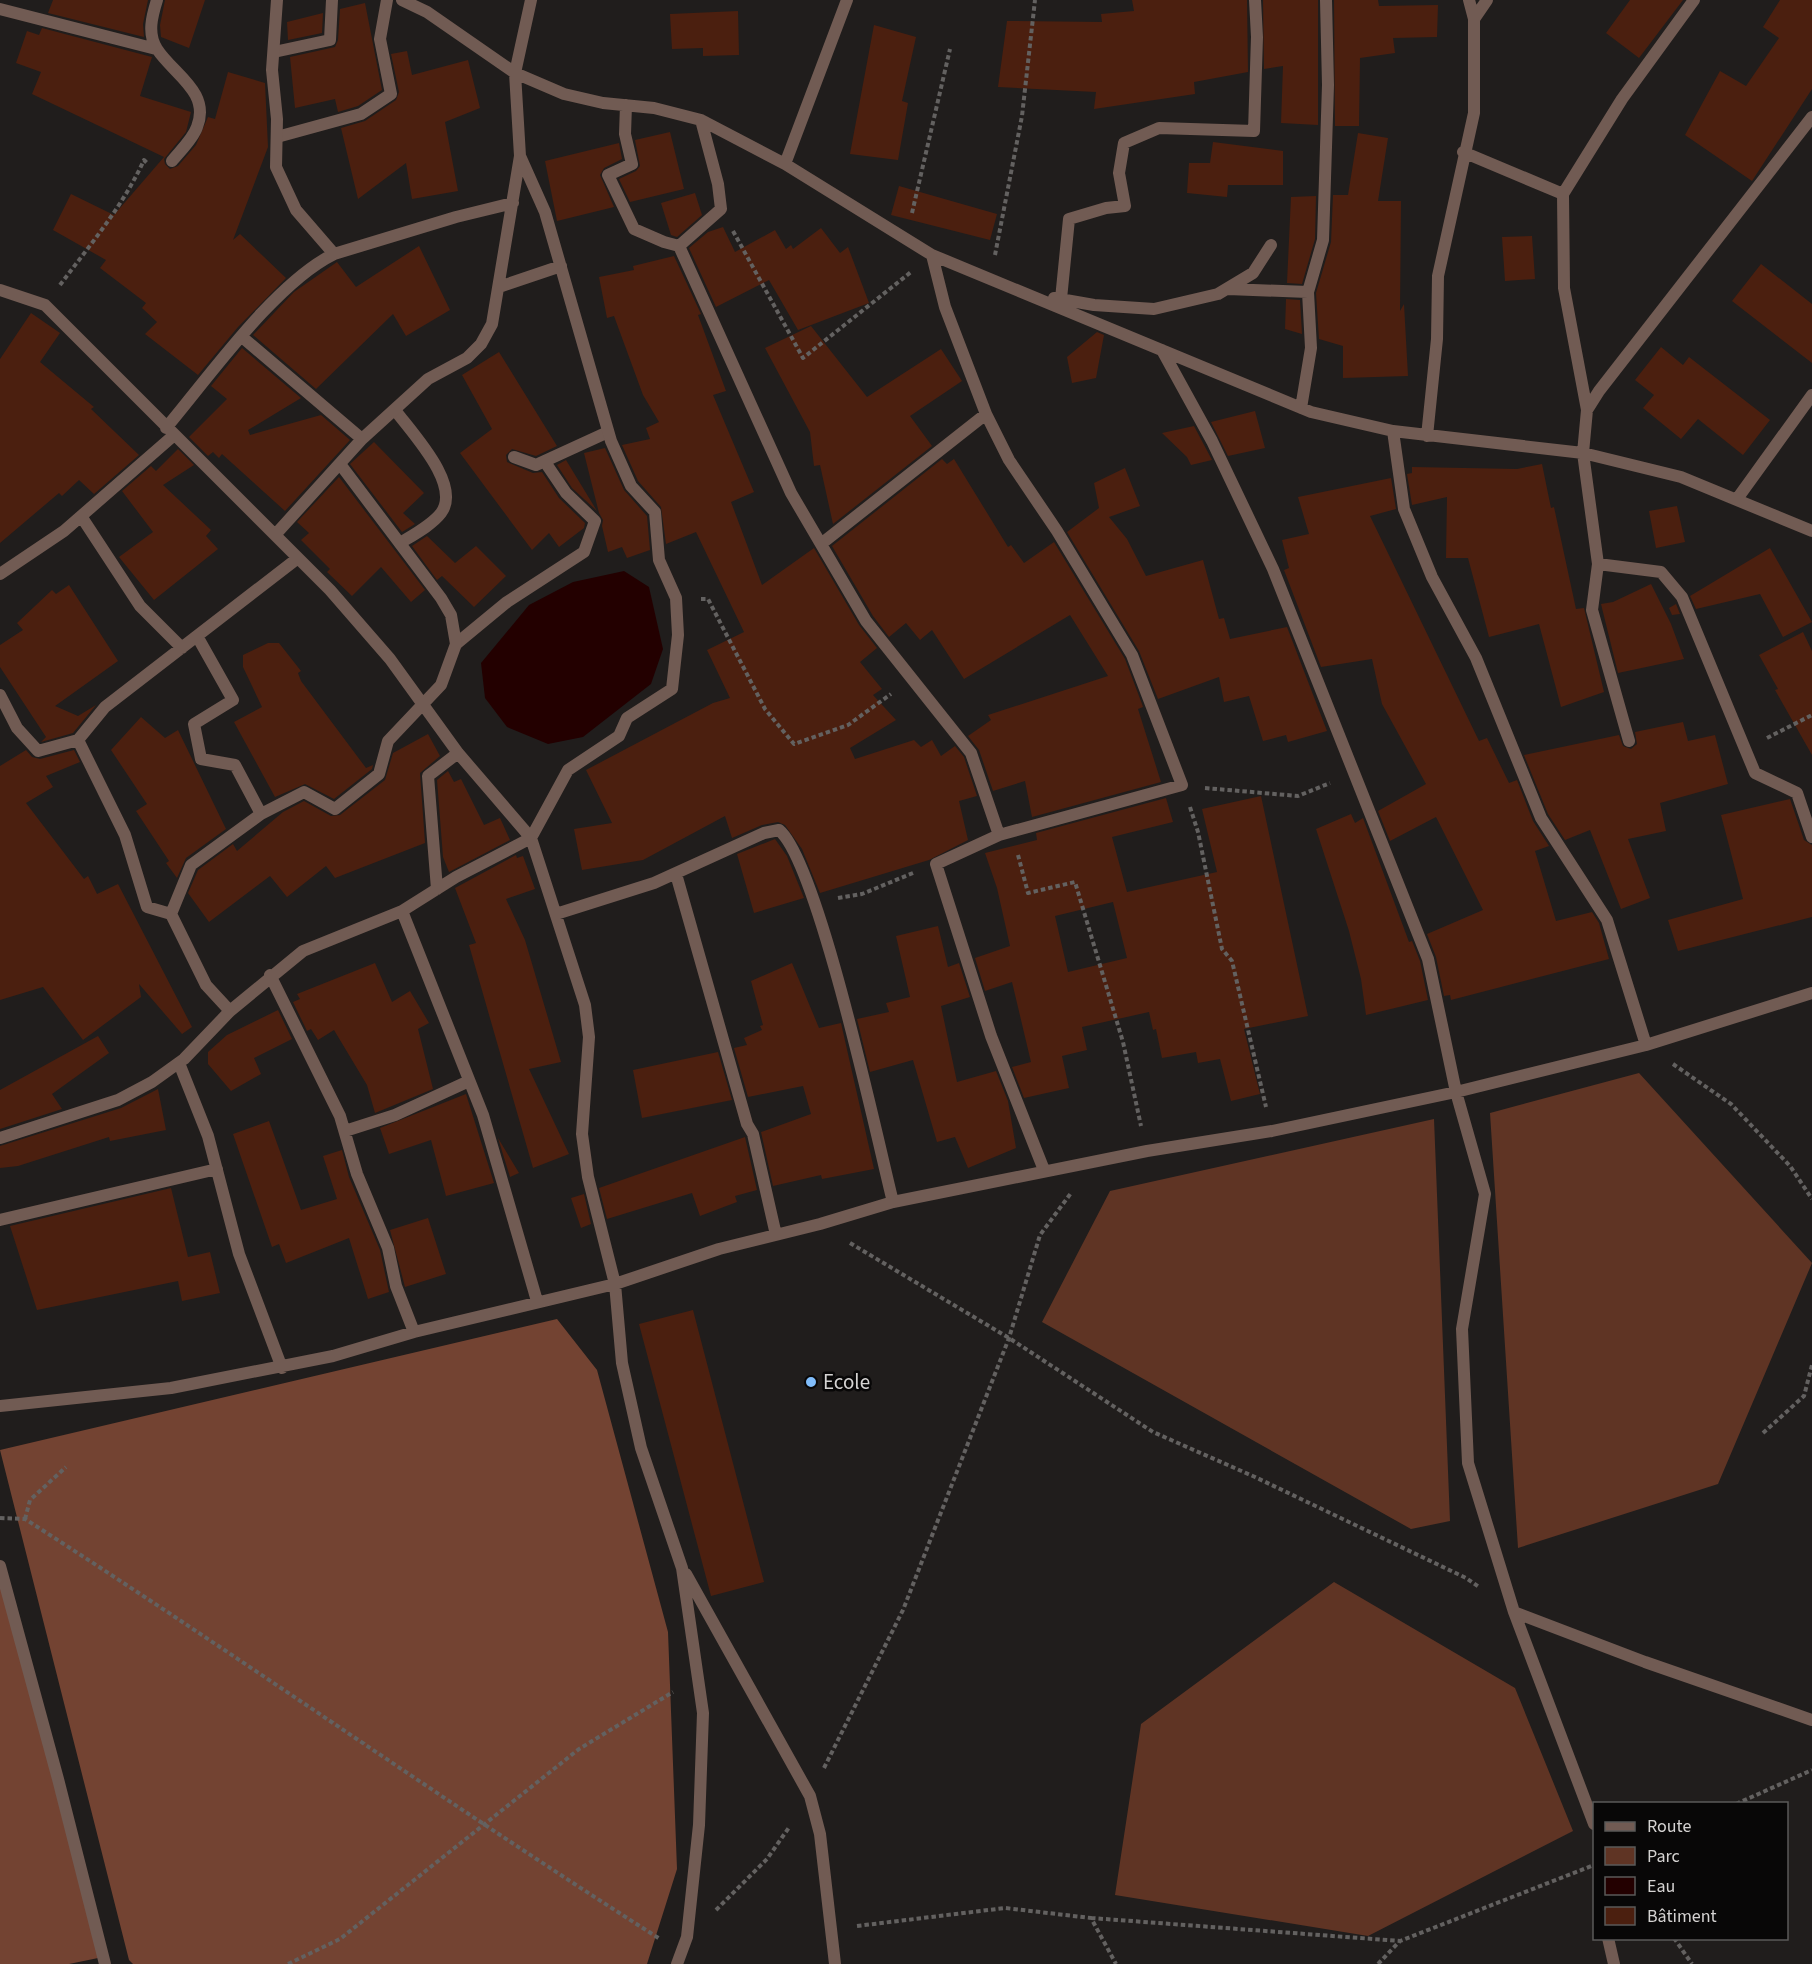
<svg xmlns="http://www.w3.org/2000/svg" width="1812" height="1964" viewBox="0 0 1812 1964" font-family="'Source Sans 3',sans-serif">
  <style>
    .green { fill: #5f3424 }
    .forest { fill: #734332 }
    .water { fill: #230000 }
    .building { fill: #4b1f0f; fill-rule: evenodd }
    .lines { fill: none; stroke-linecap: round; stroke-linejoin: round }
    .path { stroke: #636160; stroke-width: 4; stroke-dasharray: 4.5 3; stroke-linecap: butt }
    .lane { stroke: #715b53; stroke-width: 12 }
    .street { stroke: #715b53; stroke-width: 12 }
    .poi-dot { fill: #81bdfa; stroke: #080707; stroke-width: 2 }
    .labels { text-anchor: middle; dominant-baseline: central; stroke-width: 5; stroke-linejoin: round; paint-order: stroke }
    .poi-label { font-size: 21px; fill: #d5d3d2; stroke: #080707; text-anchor: start }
  </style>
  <rect width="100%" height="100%" fill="#201d1c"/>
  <path class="green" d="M1639,1073L1812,1263L1718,1484L1518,1548L1490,1113Z
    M1434,1119L1450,1521L1411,1529L1042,1322L1110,1191Z
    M1334,1582L1515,1688L1573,1831L1368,1936L1115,1895L1141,1724Z"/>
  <path class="forest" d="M557,1319L597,1370L668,1632L677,1869L647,1964H133L129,1960L0,1450Z
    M0,1574L103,1957L69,1964H0Z"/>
  <path class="water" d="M624,571L649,587L663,649L651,684L583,737L548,744L507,727L485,698L481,663L529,605L573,582Z"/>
  <path class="building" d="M53,0H148L143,24L144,37L48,13Z
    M165,0H205L189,48L161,37L160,25Z
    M1132,0H1247L1248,72L1194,82L1195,94L1094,109L1096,92L998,87L1007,21L1102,22L1101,14L1134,11Z
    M1263,0H1318V125L1281,123L1283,66L1264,69Z
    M1334,0H1378L1379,6L1438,5L1437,37L1393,38L1395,53L1360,58L1359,126H1335Z
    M1630,0H1683L1639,58L1606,33Z
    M1780,0H1812V89L1752,181L1685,135L1720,71L1746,86L1779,38L1763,27Z
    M365,3L382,90L358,106L338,112L335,99L295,108L290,57L335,47L338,40L340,9Z
    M738,11L739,55L703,56V48L672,49L670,14Z
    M323,13L322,33L288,40L287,22Z
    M874,25L916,37L902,101L908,103L898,160L850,154Z
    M42,28L152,57L140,96L191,112L186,132L164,159L165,164L170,169L178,166L196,145L208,117L215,119L228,72L265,83L268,147L233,240L240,234L286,278L238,327L198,375L145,334L157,322L142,308L146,303L100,268L106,260L53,230L71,194L114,215L164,157L32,94L41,72L16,63L27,31L39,35Z
    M407,51L412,75L468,60L480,108L445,122L458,191L412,199L406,163L358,199L341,128L365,121L396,100L399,92L391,54Z
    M670,132L684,189L630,202L619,179L636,171L640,166L635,140Z
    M1358,133L1388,138L1378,201H1401L1400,311L1404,304L1408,376L1343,378V346L1319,339L1316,293L1331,242L1333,195H1348Z
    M1213,142L1283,151V185H1228L1227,197L1187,193L1189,163H1210Z
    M619,143L622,159L604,168L600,175L614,207L557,221L545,161Z
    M899,186L997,214L990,240L891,215Z
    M695,193L702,215L677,237L671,235L661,203Z
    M1316,196L1315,239L1302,284L1287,283L1291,197Z
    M723,227L735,252L775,230L786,249L791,245L793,249L821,228L840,253L848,247L869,303L798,330L769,280L716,307L689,248L708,232Z
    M1532,236L1535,279L1505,281L1502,237Z
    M419,246L450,310L406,336L393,314L316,389L253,335L294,292L337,262L356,287Z
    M674,256L701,314L698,315L726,391L713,395L754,492L731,502L762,585L814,548L859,625L877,648L860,662L882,689L873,695L896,720L850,748L855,759L914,740L921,747L932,740L941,756L955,746L964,757L977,796L959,801L968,840L929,860L820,893L802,849L785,825L778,822L762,825L732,838L725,816L643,860L582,870L574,829L612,823L586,770L713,703L730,698L707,650L744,632L696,532L666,544L661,507L638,481L622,445L650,439L646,428L659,422L643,395L614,316L607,318L599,277L634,270L633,266Z
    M1761,264L1812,304V363L1732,301Z
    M1286,299L1300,300L1302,334L1285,329Z
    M31,313L60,333L40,362L94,407L91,409L139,455L94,494L79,480L62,496L59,493L0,543V359Z
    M811,326L867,397L941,349L962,381L910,416L932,446L833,524L820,465L814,466L810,432L765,348Z
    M1097,332L1104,335L1096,378L1072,383L1067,357Z
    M1661,347L1683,365L1689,357L1770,420L1743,455L1698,419L1681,439L1643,408L1654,395L1635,380Z
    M242,348L301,398L248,430L250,435L321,415L350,440L285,511L222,454L219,458L213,452L208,456L189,437L227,399L211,386Z
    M499,352L557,446L536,456L512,449L506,455L507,462L533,473L542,472L559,498L585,523L584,528L559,547L549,533L532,550L460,453L492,429L462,375Z
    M1255,411L1265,448L1228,456L1211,422Z
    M1194,426L1212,460L1191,465L1187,457L1162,433Z
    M374,442L424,493L403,513L415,524L402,532L350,464Z
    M605,448L624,490L647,516L650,550L627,558L622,547L608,552L602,526L603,520L599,513L584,453Z
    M178,449L194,465L163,485L211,530L206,536L218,549L154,600L119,557L153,532L122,491L151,466L156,471Z
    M942,459L947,464L954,459L1008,547L1011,545L1024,563L1054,542L1125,659L1142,704L1143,707L1138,709L1161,782L1032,817L1025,781L993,791L979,750L968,736L991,720L988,715L1108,676L1070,615L964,679L932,630L920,640L906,623L889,637L873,616L832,546Z
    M566,460L597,511L572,488L557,465Z
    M1542,464L1551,508L1554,507L1576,609L1584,608L1604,692L1561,707L1539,624L1489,637L1468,558H1446L1447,497L1412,505L1407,474L1412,473V467L1517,469Z
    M1125,468L1140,506L1109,517L1127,539L1146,576L1203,560L1219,619L1224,618L1230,639L1287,627L1327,731L1288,742L1286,735L1263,741L1249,696L1224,702L1219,677L1158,699L1139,651L1067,532L1099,508L1094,483Z
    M339,477L425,590L411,602L381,567L352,596L327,572L330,569L301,540L309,533L297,522Z
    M1391,478L1396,509L1370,516L1479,741L1487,738L1509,783L1517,780L1533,821L1549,846L1535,851L1556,921L1592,912L1599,923L1609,959L1451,1000L1450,995L1444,996L1436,957L1427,934L1483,910L1436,817L1390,841L1378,811L1426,784L1382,704L1372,659L1321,667L1284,570L1289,568L1282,540L1309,534L1298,497Z
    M1677,506L1685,542L1656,548L1649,511Z
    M427,536L455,563L476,546L506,576L474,607L442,576L437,580L412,546Z
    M1770,548L1812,622L1783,637L1760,594L1696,609L1690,596Z
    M1651,584L1671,624L1684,659L1618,673L1601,604L1613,602Z
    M69,585L118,661L55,706L78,716L96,705L73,733L41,742L46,737L0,667V645L23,630L17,623L52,590L56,594Z
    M1676,604L1680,614L1672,615L1669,608Z
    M1803,632L1812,651V755L1775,690L1778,689L1759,655Z
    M268,643H279L301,671L298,673L301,681L366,768L373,765L372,769L334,799L305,784L275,797L234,722L262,707L243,667V655Z
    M141,717L165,738L178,730L226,829L186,858L177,878L166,863L169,861L136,811L147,804L111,750Z
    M1683,722L1688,741L1715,735L1728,784L1660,803L1666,831L1628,839L1650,898L1621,909L1590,830L1565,840L1548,814L1524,755L1619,735L1623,746L1631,749L1637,744L1635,732Z
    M428,734L440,756L420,773L425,843L335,878L326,866L287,897L270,876L209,922L188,893L198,870L233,844L237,851L283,812L304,801L331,816L340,815L385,780L393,753Z
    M26,750L32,757L40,759L74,750L80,762L46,776L53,787L26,803L84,879L88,876L97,894L118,884L192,1027L182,1034L139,984L141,997L83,1040L43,987L0,1000V766Z
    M448,771L454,782L461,779L484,825L500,818L510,840L449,872L443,857L437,780Z
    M1261,796L1308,1016L1244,1029L1260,1094L1231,1101L1220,1059L1198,1063L1196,1052L1162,1058L1156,1029L1153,1030L1149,1012L1082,1027L1087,1050L1062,1056L1069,1088L1024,1098L1012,1067L1031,1062L1012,982L985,991L975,958L1010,946L997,888L985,853L1037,840L1036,833L1166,798L1173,822L1112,837L1127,892L1217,872L1202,809ZM1113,902L1127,958L1068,972L1055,916Z
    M1790,799L1804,840L1812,845V917L1678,951L1668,920L1743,899L1721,815Z
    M1351,814L1355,823L1363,818L1409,942L1412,941L1420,961L1428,1000L1366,1015L1361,979L1349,931L1316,829Z
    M775,839L787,856L804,898L754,913L737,854Z
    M516,855L517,858L523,856L535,889L506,899L525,940L561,1062L529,1069L569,1154L533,1168L469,945L476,943L455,888Z
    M938,926L948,967L959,963L970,997L941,1006L957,1082L996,1071L1008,1101L1016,1148L968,1168L955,1137L937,1142L913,1060L870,1072L857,1019L889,1012L886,1003L910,997L896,936Z
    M375,963L392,1002L410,991L429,1023L418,1029L433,1089L375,1113L367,1085L334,1030L318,1040L311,1029L307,1031L293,1002L300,999L297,994Z
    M792,963L819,1028L841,1023L874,1169L822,1179L821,1175L773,1186L761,1132L811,1114L803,1086L748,1097L734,1048L747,1045L744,1038L762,1030L760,1026L763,1025L751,981Z
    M278,1010L292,1039L254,1058L261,1074L231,1091L208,1064V1052L227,1035Z
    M98,1036L109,1053L52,1094L62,1109L0,1129V1090Z
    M718,1052L732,1100L642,1118L633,1070Z
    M158,1089L166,1130L110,1141L109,1137L18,1166L0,1168V1146L121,1108Z
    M466,1094L494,1183L446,1196L431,1140L389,1154L380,1128Z
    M269,1121L301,1210L337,1199L323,1156L342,1150L349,1177L380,1250L389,1292L368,1299L349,1238L286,1263L279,1244L272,1247L233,1134Z
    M745,1137L757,1190L735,1196L737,1202L700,1216L692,1193L607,1219L599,1188Z
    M498,1138L519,1173L510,1177Z
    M171,1188L188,1257L210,1252L220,1293L182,1301L178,1281L37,1310L10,1226Z
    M584,1194L591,1224L581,1228L571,1198Z
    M428,1218L446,1274L405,1287L390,1230Z
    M693,1310L764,1582L711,1596L639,1324Z"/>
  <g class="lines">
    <path class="path" d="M912,213L950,49
      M733,231L803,358L911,272
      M995,255L1022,116L1035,0
      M60,285C90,245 123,206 144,160L147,163
      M701,599H708L765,709L794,744L848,725L891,694
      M1767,738L1812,715
      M1205,788L1298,796L1330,783
      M1190,807L1198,832L1222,949L1232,961L1266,1107
      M1018,855L1028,893L1075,882L1123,1042L1141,1126
      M838,898L862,894L913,873
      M1673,1064L1731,1104L1790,1166L1812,1199
      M850,1243L1009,1338L1153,1432L1255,1477L1466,1578L1479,1587
      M1763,1433L1804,1396L1812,1365
      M0,1518L25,1519C239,1656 446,1803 660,1939
      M25,1519L30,1500L66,1467
      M824,1768L903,1610L1009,1338L1040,1235L1071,1193
      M1736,1804L1812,1770
      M716,1910L767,1859L790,1826
      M1091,1918L1400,1941
      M857,1926L1005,1908L1091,1918L1116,1964
      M1674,1938L1692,1964
      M288,1964L340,1939L579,1749L673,1692
      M1378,1964L1400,1941L1594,1865"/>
    <path class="lane" d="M274,52L330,40L332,0
      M277,137L361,114L391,94L380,39L387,0
      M395,410C412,433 462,485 441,513C432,525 413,535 400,543
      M514,457L536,465L608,432
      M456,644L507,602L584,552L595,521L566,493L545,462"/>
    <path class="street" d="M157,0C152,16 147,34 157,49C173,74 211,92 197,127C193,139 180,151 172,161
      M277,0L272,70L277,119L276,167L296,210L334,254
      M402,0L427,12L515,73L564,94L603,103L654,108L701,120L785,164L932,255L1311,412L1393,431L1583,453L1681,477L1812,531
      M1469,0L1474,19
      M0,9L156,49
      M626,105L625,134L632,164L608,175L634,229L664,242L679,246
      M701,120L718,184L721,209L679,246L791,493L866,621L971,753L999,835
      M1463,152L1563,194
      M785,164L847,0
      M932,255L945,307L986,414L1009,460L1057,531L1132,655L1182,785L999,835L936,864L991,1036L1044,1170
      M499,287L561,266
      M1228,289L1308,292
      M0,290L45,305L330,590L390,659L458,753L531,838L585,1005L589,1037L582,1134L588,1177L615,1284L622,1363L641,1448L682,1568L703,1713L699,1825L687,1937L677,1964
      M1054,298L1094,305L1154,309L1218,294L1253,273L1271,245
      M1061,299L1069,219L1106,208L1125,206L1119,173L1124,143L1159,128L1254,131L1257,37L1255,0
      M242,337L362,439
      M1162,350L1212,441L1273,569L1428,959L1456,1092L1485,1194L1462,1329L1468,1463L1514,1612L1594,1824
      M1301,408L1311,348L1308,292L1323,240L1328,85L1326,0
      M1587,410L1599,391L1812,117
      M166,428C209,377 275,283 334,254L456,217L513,203
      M1393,431L1404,509L1432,577L1476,658L1541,818L1607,920L1646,1045
      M1427,436L1437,339L1438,276L1474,113V19L1487,0
      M1737,499L1812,395
      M81,516L140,606L182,648
      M275,535L362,439L428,379L467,358L481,344L492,324L520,156L515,73L531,0
      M821,544L986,414
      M1598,564L1661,572L1682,597L1755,773L1797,793L1812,837
      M0,574L64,531L173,436
      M0,695L17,728L38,751L78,740L105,707L298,558
      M78,740L125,835L147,907L171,914L206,985L230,1011
      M1629,741L1592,610L1598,564L1583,453L1587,410L1564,288L1563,194L1622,99L1694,0
      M261,814L304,792L335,809L379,774L388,741L441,685L456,644L451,615L441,598L340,464
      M676,874L747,1124L753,1134L776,1235
      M437,889L428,776L458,753
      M402,911L483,1115L537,1301
      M171,914L191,865L261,814L235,765L201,759L194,724L233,700L197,636
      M556,914L654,883L764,833L779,830C818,862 877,1138 893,1202
      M270,975L340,1116L357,1174L388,1248L396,1286L414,1332
      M179,1063L208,1136L239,1254L282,1368
      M345,1131L395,1115L469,1081
      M0,1138L118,1100L152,1082L184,1059L230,1011L303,951L402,911L456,877L531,838L568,770L619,736L627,718L672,689L678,635L676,598L659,560L655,512L631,486L611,441L545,212L520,156
      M0,1220L217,1169
      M0,1406L171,1388L333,1356L414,1332L615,1284L719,1249L820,1224L893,1202L1147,1151L1272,1131L1456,1092L1646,1045L1812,993
      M0,1566L58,1779L105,1964
      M686,1574L810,1796L820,1834L835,1964
      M1514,1612L1645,1662L1812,1720
      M1608,1938L1614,1964"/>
  </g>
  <circle class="poi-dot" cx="811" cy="1382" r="6"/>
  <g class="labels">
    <g class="poi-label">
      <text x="823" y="1382">Ecole</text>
    </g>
  </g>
  <rect x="1593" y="1802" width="195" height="138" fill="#080707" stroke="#5a5958" stroke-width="1.5"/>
  <rect x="1605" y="1822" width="30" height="9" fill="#715b53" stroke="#5a5958" stroke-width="1.5"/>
  <text x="1647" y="1832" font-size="18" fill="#d5d3d2">Route</text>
  <rect x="1605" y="1847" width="30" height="18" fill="#5f3424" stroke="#5a5958" stroke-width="1.5"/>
  <text x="1647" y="1862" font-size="18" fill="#d5d3d2">Parc</text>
  <rect x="1605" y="1877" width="30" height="18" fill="#230000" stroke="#5a5958" stroke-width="1.5"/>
  <text x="1647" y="1892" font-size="18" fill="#d5d3d2">Eau</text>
  <rect x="1605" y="1907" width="30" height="18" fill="#4b1f0f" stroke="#5a5958" stroke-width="1.5"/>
  <text x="1647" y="1922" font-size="18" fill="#d5d3d2">Bâtiment</text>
</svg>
